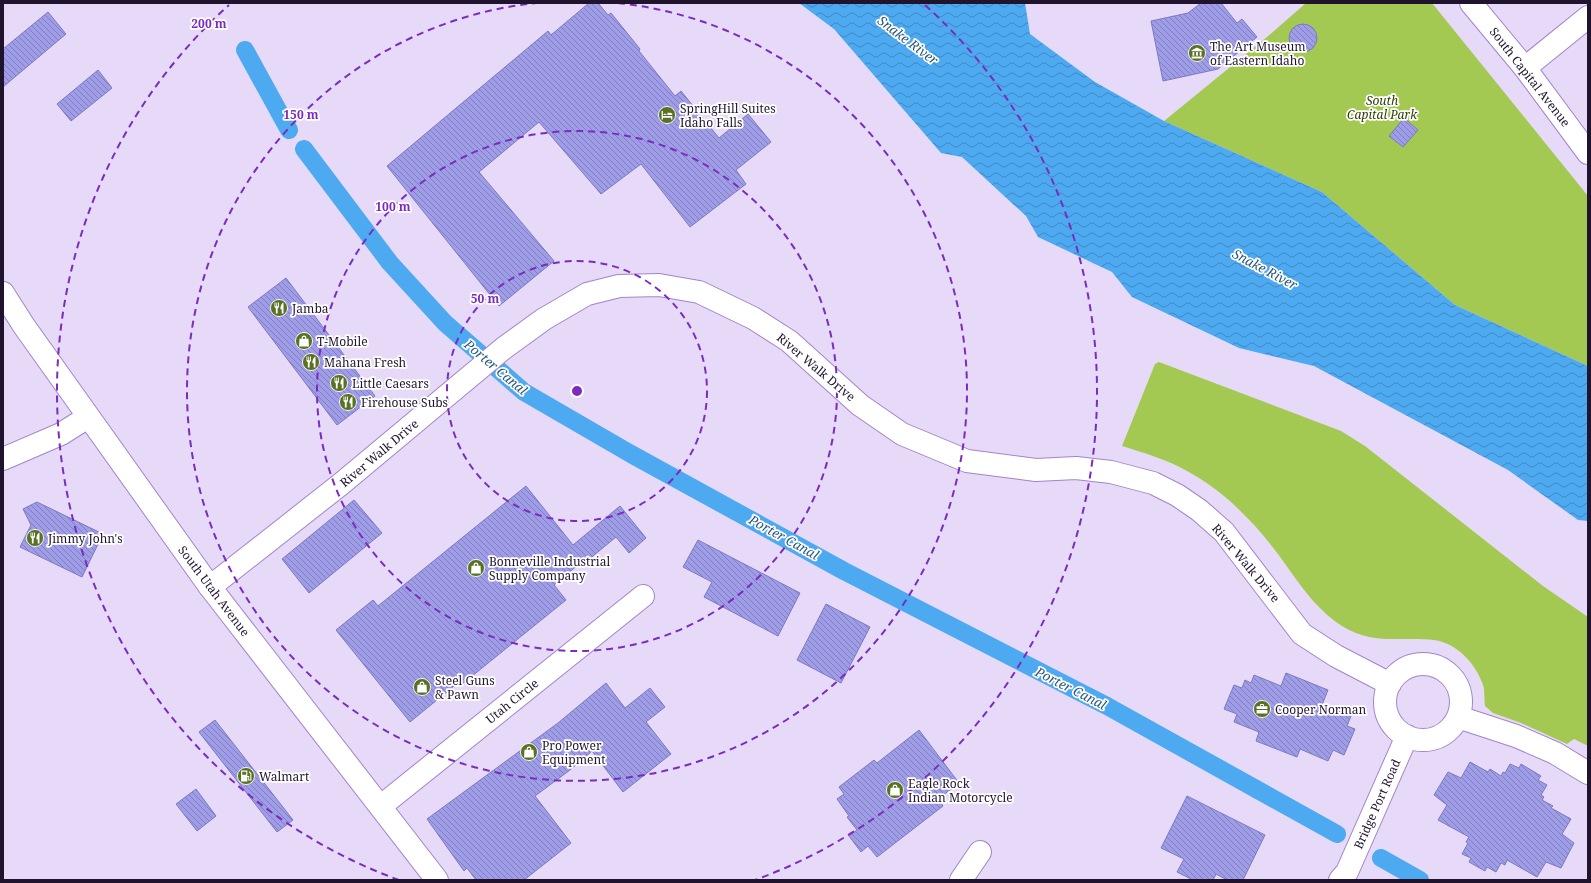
<svg xmlns="http://www.w3.org/2000/svg" width="1591" height="883" viewBox="0 0 1591 883" font-family="'Noto Serif',serif">
  <style>
    .park { fill: #a4c953 }
    .water { fill: url(#water-waves) }
    .lines { fill: none; stroke-linecap: round; stroke-linejoin: round }
    .canal { stroke: #4da9f0; stroke-width: 18 }
    .building { fill: url(#building-back-hatch); stroke: #7c79c0 }
    .minor-casing { stroke: #a384c9; stroke-width: 24 }
    .major-casing { stroke: #a384c9; stroke-width: 24 }
    .minor { stroke: #fff; stroke-width: 22 }
    .major { stroke: #fff; stroke-width: 22 }
    .ring { fill: none; stroke: #7b2cbf; stroke-width: 2; stroke-dasharray: 7 5 }
    .labels { text-anchor: middle; dominant-baseline: central; stroke-width: 3.5; stroke-linejoin: round; paint-order: stroke }
    .poi-label { font-size: 12px; fill: #20132e; stroke: #fff; text-anchor: start }
    .street-label { font-size: 12px; fill: #20132e; stroke: #fff }
    .park-label { font-size: 12px; font-style: italic; fill: #2e3e05; stroke: #fff }
    .water-label { font-size: 13px; font-style: italic; fill: #2a597e; stroke: #fff }
    .centre { fill: #7b2cbf; stroke: #fff; stroke-width: 2 }
    .ring-label { font-size: 12px; text-anchor: middle; font-weight: bold; fill: #7b2cbf; stroke: #fff; stroke-width: 3.5; stroke-linejoin: round; paint-order: stroke }
  </style>
  <defs>
    <pattern id="water-waves" width="16" height="10" patternUnits="userSpaceOnUse"><rect width="16" height="10" fill="#4da9f0"/><path d="M0 5q4-4 8 0t8 0" fill="none" stroke="#4088c3"/></pattern>
    <pattern id="building-back-hatch" width="6" height="6" patternUnits="userSpaceOnUse"><rect width="6" height="6" fill="#9f9de7"/><path d="M-1 5l2 2M0 0l6 6M5-1l2 2" fill="none" stroke="#817fbc"/></pattern>
  </defs>
  <rect width="100%" height="100%" fill="#e6daf8"/>
  <path class="park" d="M1306,3H1432L1588,196V366L1455,305L1322,192L1164,121L1267,37Z
    M1159,362L1341,431L1365,446L1543,586L1588,617V746L1574,739L1567,744L1521,723L1493,713L1485,706C1484,699 1485,691 1483,685C1476,664 1457,643 1434,640C1400,636 1375,646 1342,626C1314,608 1297,580 1278,554C1254,522 1223,490 1187,471C1166,459 1144,453 1122,446L1155,364Z"/>
  <path class="water" d="M799,3H1025L1030,34L1095,82L1164,121L1322,192L1455,305L1588,366V521L1578,520L1508,470L1314,366L1239,348L1132,297L1112,272L1038,237L1026,216L962,157L941,153L834,29Z"/>
  <g class="lines">
    <path class="canal" d="M245,50L289,130
      M304,149L390,263L445,323L524,392L631,454L844,571L1107,706L1337,834
      M1381,858L1420,880"/>
  </g>
  <path class="building" d="M589,3H598L608,15L611,13L640,49L639,51L675,96L681,91L719,138L748,114L771,142L736,170L746,184L690,227L641,164L601,194L539,122L479,172L554,261L499,306L387,166L548,31L551,35Z
    M1201,3H1221L1237,23L1242,19L1257,37L1218,69L1163,81L1151,21L1188,13Z
    M48,12L66,34L3,87V49Z
    M1289 38a14 14 0 1 1 28 0a14 14 0 1 1-28 0Z
    M98,70L112,88L71,121L57,104Z
    M1404,118L1418,130L1403,147L1389,136Z
    M286,278L375,396L337,425L248,307Z
    M526,486L573,545L620,506L646,538L629,553L616,537L587,561L585,559L554,585L566,600L461,685L459,682L410,722L336,630L373,600L378,606Z
    M354,500L382,533L309,593L282,559Z
    M37,502L103,534L82,577L20,547L31,525L23,509Z
    M698,540L800,593L778,636L704,597L712,582L683,567Z
    M826,604L870,627L841,683L797,660Z
    M1286,673L1328,690L1322,705L1351,716L1347,726L1355,729L1344,755L1333,750L1328,761L1300,749L1297,757L1256,741L1259,732L1234,722L1237,714L1224,709L1234,685L1242,688L1245,680L1251,683L1254,675L1281,686Z
    M606,683L625,708L650,688L665,707L646,722L671,754L623,792L592,751L570,770L535,796L571,843L524,880H476L467,868L464,871L427,819L558,723Z
    M215,720L293,820L277,832L199,732Z
    M919,730L959,783L938,799L943,806L877,857L868,846L861,852L849,836L857,830L847,817L849,816L837,799L844,794L839,787L874,760L877,763Z
    M1470,762L1488,772L1490,769L1501,776L1503,772L1505,773L1510,764L1519,768L1521,764L1541,776L1538,780L1547,785L1541,795L1544,797L1542,800L1553,806L1551,808L1571,819L1562,834L1574,843L1561,868L1546,862L1537,877L1507,860L1505,865L1501,863L1496,872L1487,867L1485,871L1469,862L1471,858L1462,854L1468,843L1466,842L1469,837L1438,820L1447,805L1434,795L1448,772L1461,778Z
    M196,789L216,816L197,831L176,804Z
    M1187,796L1265,835L1243,880H1227L1216,874L1213,880H1193L1177,872L1184,859L1161,848Z"/>
  <g class="lines">
    <g class="minor-casing">
      <path id="minor" d="M1471,3L1525,68L1588,153
        M1525,68L1588,17
        M3,459L61,434L88,417
        M210,587L341,484L504,348L544,319L587,294L619,286L659,285L699,292L753,318L789,341L860,405L902,434L967,461L1036,470L1076,468L1111,472L1153,483L1177,495L1199,510L1224,532L1302,634L1336,656L1390,684
        M1385 702a38 38 0 1 1 76 0a38 38 0 1 1-76 0Z
        M1458,717L1516,736L1555,753L1588,773
        M381,806L643,596
        M961,880L980,852
        M1340,880L1347,872L1407,736"/>
    </g>
    <g class="major-casing">
      <path id="major" d="M3,293L24,326L210,587L437,880"/>
    </g>
    <use href="#minor" class="minor"/>
    <use href="#major" class="major"/>
  </g>
  <g class="ring">
    <circle cx="577" cy="391" r="130"/>
    <circle cx="577" cy="391" r="260"/>
    <path d="M618 3A390 390 0 1 1 536 3"/>
    <path d="M399 880A520 520 0 0 1 229 5M925 5A520 520 0 0 1 755 880"/>
  </g>
  <defs>
    <g id="museum-disc" transform="scale(0.9)"><circle r="9.5" fill="#597122" stroke="#fff"/><path d="M0-6L6-3V-2H-6V-3ZM-5-1h2V3h-2ZM-1-1h2V3h-2ZM3-1h2V3H3ZM-6 4H6V6H-6Z" fill="#fff"/></g>
    <g id="hotel-disc" transform="scale(0.9)"><circle r="9.5" fill="#597122" stroke="#fff"/><path d="M-6-4.5h1.5V1H6V5H4.5V3h-9V5H-6ZM-4 0a1.8 1.8 0 1 1 3.6 0ZM.5 0V-2.5h3Q6-2.5 6 0Z" fill="#fff"/></g>
    <g id="restaurant-disc" transform="scale(0.9)"><circle r="9.5" fill="#597122" stroke="#fff"/><path d="M-5-6h1v4h1v-4h1v4h1v-4h1v5L-1.5 .5V6h-2V.5L-5-1ZM5-6V6H3V1.5H1.5Q1.5-4 5-6Z" fill="#fff"/></g>
    <g id="shop-disc" transform="scale(0.9)"><circle r="9.5" fill="#597122" stroke="#fff"/><path d="M-5-2.5h2.3a2.7 3.5 0 0 1 5.4 0H5L5.5 6h-11ZM-1.5-2.5h3a1.5 2.3 0 0 0-3 0Z" fill="#fff"/></g>
    <g id="office-disc" transform="scale(0.9)"><circle r="9.5" fill="#597122" stroke="#fff"/><path d="M-6-3h4V-5.5h4V-3h4V5H-6ZM-1-4.5V-3h2v-1.5ZM-6 0V1H6V0Z" fill="#fff"/></g>
    <g id="fuel-disc" transform="scale(0.9)"><circle r="9.5" fill="#597122" stroke="#fff"/><path d="M-5.5-6h7V0h2V4h1.3V-2.5L3-4.5l.8-.8L6-3V5H2.5V1h-1V6h-7ZM-4.2-4.7v3.2H.2V-4.7Z" fill="#fff"/></g>
  </defs>
  <g fill-rule="evenodd">
    <use href="#museum-disc" x="1197" y="53"/>
    <use href="#hotel-disc" x="667" y="115"/>
    <use href="#restaurant-disc" x="279" y="308"/>
    <use href="#shop-disc" x="304" y="341"/>
    <use href="#restaurant-disc" x="311" y="362"/>
    <use href="#restaurant-disc" x="339" y="383"/>
    <use href="#restaurant-disc" x="348" y="402"/>
    <use href="#restaurant-disc" x="35" y="538"/>
    <use href="#shop-disc" x="476" y="568"/>
    <use href="#shop-disc" x="422" y="687"/>
    <use href="#office-disc" x="1262" y="709"/>
    <use href="#shop-disc" x="529" y="752"/>
    <use href="#fuel-disc" x="246" y="776"/>
    <use href="#shop-disc" x="895" y="790"/>
  </g>
  <g class="labels">
    <g class="poi-label">
      <text x="1210" y="46">The Art Museum<tspan x="1210" dy="14">of Eastern Idaho</tspan></text>
      <text x="680" y="108">SpringHill Suites<tspan x="680" dy="14">Idaho Falls</tspan></text>
      <text x="292" y="308">Jamba</text>
      <text x="317" y="341">T-Mobile</text>
      <text x="324" y="362">Mahana Fresh</text>
      <text x="352" y="383">Little Caesars</text>
      <text x="361" y="402">Firehouse Subs</text>
      <text x="48" y="538">Jimmy John's</text>
      <text x="489" y="561">Bonneville Industrial<tspan x="489" dy="14">Supply Company</tspan></text>
      <text x="435" y="680">Steel Guns<tspan x="435" dy="14">&amp; Pawn</tspan></text>
      <text x="1275" y="709">Cooper Norman</text>
      <text x="542" y="745">Pro Power<tspan x="542" dy="14">Equipment</tspan></text>
      <text x="259" y="776">Walmart</text>
      <text x="908" y="783">Eagle Rock<tspan x="908" dy="14">Indian Motorcycle</tspan></text>
    </g>
    <g class="street-label">
      <text transform="translate(1530 77) rotate(52)">South Capital Avenue</text>
      <text transform="translate(816 367) rotate(40)">River Walk Drive</text>
      <text transform="translate(379 453) rotate(-40)">River Walk Drive</text>
      <text transform="translate(1246 563) rotate(50)">River Walk Drive</text>
      <text transform="translate(214 591) rotate(53)">South Utah Avenue</text>
      <text transform="translate(512 701) rotate(-39)">Utah Circle</text>
      <text transform="translate(1377 804) rotate(-66)">Bridge Port Road</text>
    </g>
    <g class="park-label">
      <text x="1382" y="100">South<tspan x="1382" dy="14">Capital Park</tspan></text>
    </g>
    <g class="water-label">
      <text transform="translate(908 40) rotate(37)">Snake River</text>
      <text transform="translate(1265 269) rotate(28)">Snake River</text>
      <text transform="translate(496 367) rotate(40)">Porter Canal</text>
      <text transform="translate(784 537) rotate(29)">Porter Canal</text>
      <text transform="translate(1071 688) rotate(27)">Porter Canal</text>
    </g>
  </g>
  <circle cx="577" cy="391" r="6" class="centre"/>
  <g class="ring-label">
    <text x="209" y="28">200 m</text>
    <text x="301" y="119">150 m</text>
    <text x="393" y="211">100 m</text>
    <text x="485" y="303">50 m</text>
  </g>
  <rect width="1591" height="883" fill="none" stroke="#20132e" stroke-width="8"/>
</svg>
